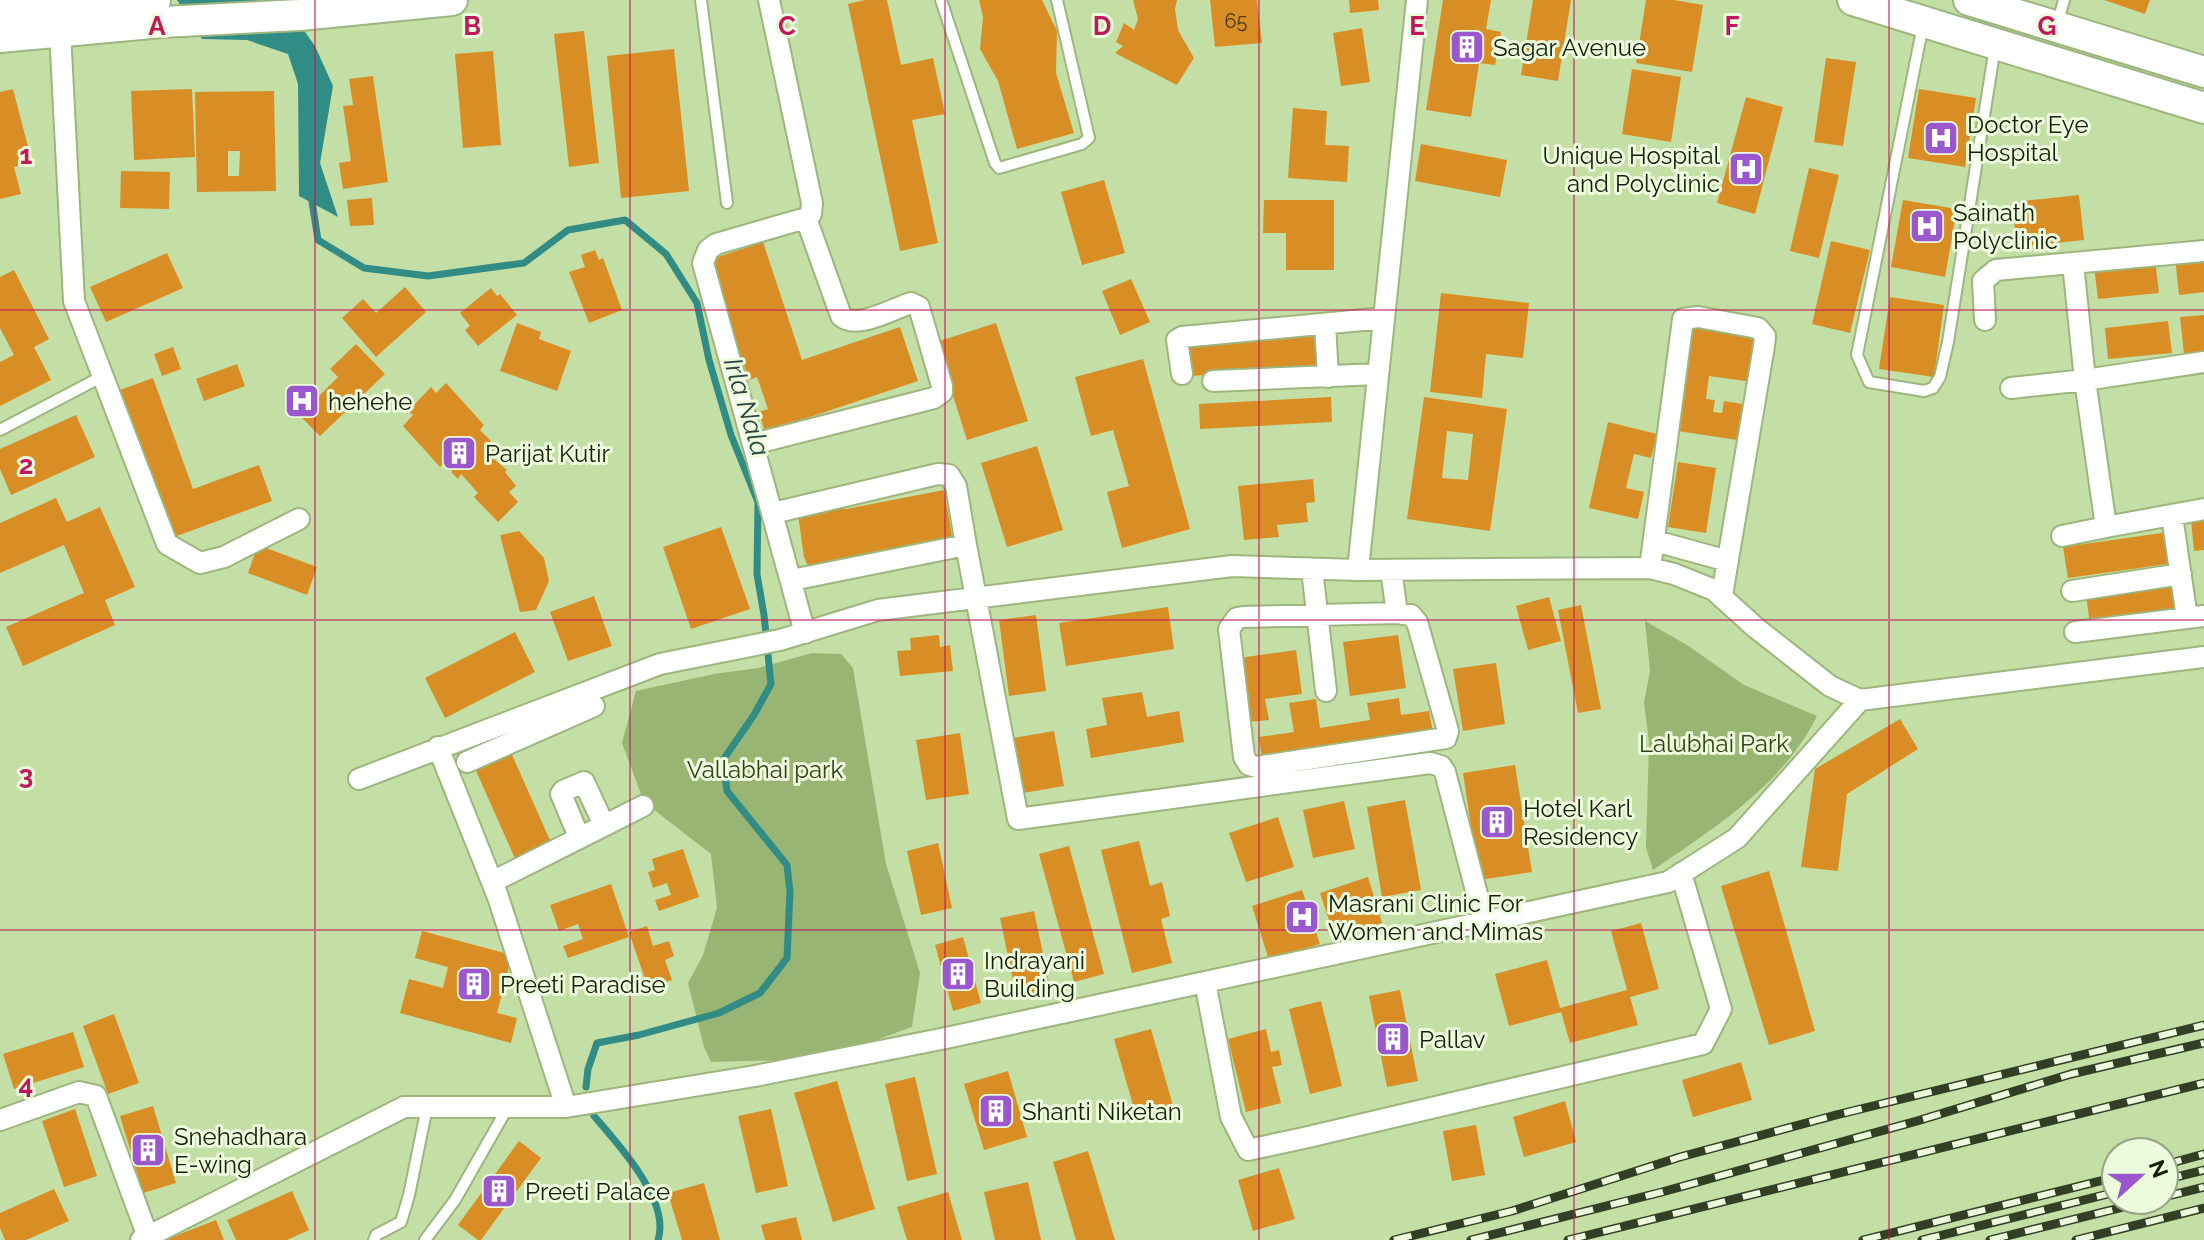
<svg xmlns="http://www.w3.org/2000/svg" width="2204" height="1240" viewBox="0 0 2204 1240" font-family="Raleway,sans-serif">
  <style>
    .green { fill: #98b574 }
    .water { fill: #308c85 }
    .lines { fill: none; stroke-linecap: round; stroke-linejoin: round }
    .stream { stroke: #308c85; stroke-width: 7 }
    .building { fill: #d98d25; fill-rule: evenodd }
    .lane-casing { stroke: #9cb67e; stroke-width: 14 }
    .street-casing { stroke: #9cb67e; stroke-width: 24 }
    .primary-casing { stroke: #9cb67e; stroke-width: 34 }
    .lane { stroke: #fff; stroke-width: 10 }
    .street { stroke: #fff; stroke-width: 20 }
    .primary { stroke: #fff; stroke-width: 30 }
    .rail-casing { stroke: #333f24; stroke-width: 9 }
    .rail { stroke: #edfbdd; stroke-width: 6; stroke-dasharray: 18; stroke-linecap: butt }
    .grid { fill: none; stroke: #c2185b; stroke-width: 2; stroke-opacity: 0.55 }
    .labels { text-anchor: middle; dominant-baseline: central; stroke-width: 6; stroke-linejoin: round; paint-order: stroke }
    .number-label { font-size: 20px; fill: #463a10 }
    .poi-label { font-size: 24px; fill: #151e09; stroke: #edfbdd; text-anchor: start }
    .park-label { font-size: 24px; fill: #304217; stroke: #edfbdd }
    .water-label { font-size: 26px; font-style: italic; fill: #284542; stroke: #edfbdd }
    .grid-label { font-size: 26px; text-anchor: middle; font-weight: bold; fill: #c2185b; stroke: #edfbdd; stroke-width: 6; stroke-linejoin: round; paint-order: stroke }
  </style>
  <rect width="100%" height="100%" fill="#c4dfa5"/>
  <path class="green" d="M1645,621L1687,645L1744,685L1817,716C1783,785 1714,828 1653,870L1646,847L1649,742L1644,702L1650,671Z
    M812,653L841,654L853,668L886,864L920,973L912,1027L865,1044L786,1060L711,1062L704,1047L688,983L703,955L717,908L711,854L644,802L622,743L636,691L714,674L758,668Z"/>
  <path class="water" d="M177,0H263L300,25L315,46L333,86L320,163L338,217L299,196L298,84L288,54L247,40L202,39Z"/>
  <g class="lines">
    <path class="stream" d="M311,195L318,240L364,268L428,276L524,263L568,230L625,220L666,254L697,303L709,360L731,435L758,502L757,574L764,615L771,684L754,715L723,760L727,791L787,865L790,892L787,958L760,993L719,1013L639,1035L597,1043L588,1069L586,1087
      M594,1116C618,1144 671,1201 658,1240"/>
  </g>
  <path class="building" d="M865,0H887L901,65L933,58L945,114L912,120L938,243L900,251L848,4Z
    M979,0H1042L1057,31L1056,73L1074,133L1017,149L998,81L980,49L983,17Z
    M1133,0H1177L1175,9L1178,30L1194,58L1177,85L1115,53L1123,46L1116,42L1124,23L1134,30L1138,19Z
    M1210,0H1257L1262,43L1215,47Z
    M1349,0H1378L1379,10L1350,13Z
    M1443,0H1491L1486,29L1501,32L1495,65L1479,63L1471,117L1426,110Z
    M1533,0H1571L1558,81L1521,75Z
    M1646,0H1674L1703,5L1692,72L1636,63Z
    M2104,0H2150L2145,14Z
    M1362,28L1370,82L1341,86L1333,33Z
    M584,31L599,163L569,167L554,34Z
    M674,49L689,191L621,198L607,56Z
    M493,51L501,145L463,148L455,54Z
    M1826,58L1856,62L1843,146L1814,142Z
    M1632,69L1681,77L1671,142L1622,134Z
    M373,76L388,182L343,189L339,163L351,161L343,106L353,105L349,79Z
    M13,89L32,162L14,167L21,194L0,199V92Z
    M192,89L195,157L134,160L131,91Z
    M1919,89L1976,98L1965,167L1908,158Z
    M274,91L276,191L197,192L195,92ZM228,151H240L239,176H228Z
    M1746,97L1783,107L1755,214L1717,203Z
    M1293,108L1327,111L1325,145L1349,146L1347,182L1288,178Z
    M1421,144L1507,160L1500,197L1415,181Z
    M1809,168L1839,175L1819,258L1790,251Z
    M121,171L170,172L169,209L120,208Z
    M1104,180L1125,253L1082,265L1061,192Z
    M2079,195L2084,240L2017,247L2012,202Z
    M372,198L374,225L350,226L347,200Z
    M1264,200H1334V270H1286V233H1263Z
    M1903,200L1957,209L1945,277L1891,267Z
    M1831,241L1870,250L1850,333L1812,324Z
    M763,242L802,360L900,327L918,381L765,432L759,412L768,409L757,377L749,380L709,260Z
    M595,250L599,260L603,258L622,310L589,323L569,272L585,267L581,255Z
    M167,253L183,288L106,322L90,287Z
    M2204,254V292L2179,295L2175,257Z
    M2155,260L2159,293L2098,299L2094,267Z
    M14,270L49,339L34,347L51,380L0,406V362L14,355L0,328V277Z
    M1131,279L1150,322L1120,335L1102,291Z
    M405,287L426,312L376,357L342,318L363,299L376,313Z
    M491,288L497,296L500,294L517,315L478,346L465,330L470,326L460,313Z
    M1441,293L1529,303L1523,358L1486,354L1482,398L1430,392Z
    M1890,297L1944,305L1934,377L1879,369Z
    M2204,315V352L2184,354L2180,317Z
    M2168,321L2172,353L2108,359L2105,328Z
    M517,323L541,332L539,339L571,351L557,391L500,371Z
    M996,323L1028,421L967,440L936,342Z
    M1686,327L1758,337L1752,382L1709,376L1706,399L1715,400L1713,412L1722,413L1724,401L1749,405L1744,441L1671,430Z
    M1324,335L1326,368L1189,376L1183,346Z
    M356,344L385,374L320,436L291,407L308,390L317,398L338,377L330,369Z
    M173,347L181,369L162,376L154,354Z
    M1143,359L1190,529L1122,548L1107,492L1129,486L1113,430L1091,436L1075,377Z
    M237,364L245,386L204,401L196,379Z
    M153,378L193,489L259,465L272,501L174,537L120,390Z
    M446,383L484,425L480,430L491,441L489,445L494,450L489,455L507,470L505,472L516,486L509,492L518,502L498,522L474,497L478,493L461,474L458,479L451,472L454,468L446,460L440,467L403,426L413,415L408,411L431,387L436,393Z
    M1331,397L1332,422L1200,429L1199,404Z
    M1424,397L1507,409L1490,531L1407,519ZM1447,431L1473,434L1468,480L1442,478Z
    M76,415L95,457L11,495L0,469V449Z
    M1608,422L1657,434L1651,458L1634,454L1626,488L1644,492L1638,519L1589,508Z
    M1037,446L1063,530L1007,547L981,463Z
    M1678,462L1716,468L1706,533L1668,527Z
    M1313,479L1315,502L1306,503L1308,522L1277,525L1279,537L1244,540L1238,486Z
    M944,490L953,542L809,568L804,557L798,515L829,508L846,509Z
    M56,498L67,522L100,507L135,587L105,600L115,625L23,666L6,627L84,593L64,545L0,573V523Z
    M2204,518V550L2194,551L2191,520Z
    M721,527L750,609L691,629L663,547Z
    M519,531L544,558L549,581L536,610L520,612L500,535Z
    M2169,532L2174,563L2068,578L2063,547Z
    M258,545L317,567L307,595L248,573Z
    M2177,582L2181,614L2090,626L2086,594Z
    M594,596L612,646L568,661L550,612Z
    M1549,597L1561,641L1528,650L1516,606Z
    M1581,605L1601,709L1578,713L1558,610Z
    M1168,607L1174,649L1066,666L1059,623Z
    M1036,615L1046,691L1009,696L999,620Z
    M515,632L535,672L445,718L425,678Z
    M939,635L940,647L950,645L953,671L900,676L897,651L911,650L910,638Z
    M1398,635L1406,688L1350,696L1343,642Z
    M1296,650L1302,694L1265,699L1269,720L1248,722L1239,658Z
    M1496,663L1505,724L1463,731L1453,669Z
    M1142,692L1147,717L1179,711L1184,742L1091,758L1086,729L1107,725L1102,698Z
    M1399,698L1401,715L1429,711L1433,733L1262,759L1259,737L1294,732L1289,703L1316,699L1320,728L1370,720L1367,703Z
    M1900,719L1918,749L1847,794L1838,871L1801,867L1815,769Z
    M1054,731L1064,786L1023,793L1013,738Z
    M960,733L969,794L926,800L916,740Z
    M509,748L553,847L517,863L473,764Z
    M1515,765L1532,872L1479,880L1463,773Z
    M1405,800L1421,890L1382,897L1367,807Z
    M1344,801L1355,849L1313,858L1303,810Z
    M1278,817L1294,867L1246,882L1229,833Z
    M1139,841L1150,886L1162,882L1170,916L1161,919L1172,963L1132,973L1101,850Z
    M938,843L952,908L921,915L907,851Z
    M1069,846L1104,974L1074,982L1039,854Z
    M683,849L699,897L659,911L655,900L671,895L667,883L653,888L648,872L655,870L652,859Z
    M1769,871L1815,1031L1769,1045L1721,886Z
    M1368,877L1382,923L1335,938L1320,893Z
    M611,884L629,937L568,958L563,946L583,939L578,924L559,931L550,905Z
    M1302,890L1320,944L1269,960L1252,906Z
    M1034,911L1051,992L1017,999L1000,918Z
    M1641,923L1659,989L1630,997L1638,1025L1570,1043L1561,1012L1509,1026L1495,974L1547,960L1560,1008L1627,990L1611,931Z
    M647,926L653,946L669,941L674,956L665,960L672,980L648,988L629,932Z
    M422,931L512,955L497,1013L517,1018L511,1043L400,1013L409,979L443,988L448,967L415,958Z
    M963,937L981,1003L953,1011L935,945Z
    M1400,990L1418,1081L1387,1087L1369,996Z
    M1321,1001L1342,1086L1310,1094L1289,1009Z
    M114,1014L139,1083L108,1094L83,1026Z
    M1151,1029L1174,1109L1137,1119L1114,1039Z
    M1266,1029L1271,1052L1279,1050L1282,1065L1272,1067L1281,1103L1246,1112L1228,1039Z
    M73,1032L84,1067L14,1089L3,1054Z
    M1741,1062L1752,1100L1693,1117L1682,1080Z
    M1008,1071L1027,1137L984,1150L964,1084Z
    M915,1077L937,1174L907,1181L885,1084Z
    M837,1081L875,1209L833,1222L794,1093Z
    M1565,1101L1576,1142L1524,1157L1513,1117Z
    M153,1106L176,1183L143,1193L120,1116Z
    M75,1109L97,1176L64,1187L42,1121Z
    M771,1109L788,1186L756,1193L738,1116Z
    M1476,1125L1485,1175L1452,1181L1443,1131Z
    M519,1141L541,1158L481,1240H478L458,1225Z
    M1088,1151L1115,1240H1076L1053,1162Z
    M1279,1168L1295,1219L1253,1231L1238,1180Z
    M1028,1182L1041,1240H995L984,1192Z
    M704,1183L720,1240H682L668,1193Z
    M54,1189L69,1221L26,1240H5L0,1228V1213Z
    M292,1191L309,1230L287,1240H236L227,1220Z
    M948,1192L962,1240H907L897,1207Z
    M796,1217L802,1240H765L761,1225Z
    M216,1220L224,1240H165Z"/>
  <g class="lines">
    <g class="lane-casing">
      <path id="lane" d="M701,0L727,203
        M941,0L995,163L999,168L1082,144L1089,138L1057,0
        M1923,25L1857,355L1869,382L1924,391L1933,388L1940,377L1948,342L1995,47
        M2057,25L2064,0
        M0,430L103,376
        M374,1240L376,1235L401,1222L409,1195L427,1107
        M425,1240L455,1200L508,1107"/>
    </g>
    <g class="street-casing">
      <path id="street" d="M769,0L812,203L811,214L806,218
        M56,21L60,32L74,301L167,544L200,563L224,557L299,519
        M1985,320L1983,281L1996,270L2204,251
        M1325,324L1328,377
        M2204,362L2085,380L2106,527L2204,509
        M1182,374L1177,340L1182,337L1384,318
        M1213,381L1378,374
        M2011,388L2085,380L2073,263
        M753,444L934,398L942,392V386L919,307L911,303C892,309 857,330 841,316L806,218L716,244L708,250L703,263L805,633
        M773,513L938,474L949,475L956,486L966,545L792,580
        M2172,516L2187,618
        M2062,536L2106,527
        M1655,541L1728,561
        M966,545L1018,819L1430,763L1441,766L1445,772L1484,921
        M1650,568L1683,319L1698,317L1758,328L1765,336L1764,346L1722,595
        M1312,569L1326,691
        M1358,570L1417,0
        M1391,570L1397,613
        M2072,591L2181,574
        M1397,613L1411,615L1417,622L1448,731L1446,738L1256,767L1249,765L1244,757L1229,629L1237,618L1243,617Z
        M2075,632L2204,616
        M438,747L498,897L566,1107
        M467,762L594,706
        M359,779L660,664L780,640L878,610L1232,566L1358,570L1650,568L1674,574L1714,590L1756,628L1830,686L1860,700L2204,657
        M579,837L561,794L563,791L584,782L604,825
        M492,882L643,806
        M1205,982L1231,1117L1248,1150L1304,1138L1703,1044L1721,1009L1681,873
        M0,1120L79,1092L96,1096L148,1237
        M141,1240L404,1107H566L755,1076L946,1038L1668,882L1737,838L1860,700"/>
    </g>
    <g class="primary-casing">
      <path id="primary" d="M1853,0L2204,108
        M1969,0L2204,72
        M0,15L155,0
        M0,37L162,22L300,15L452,0"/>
    </g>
    <use href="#lane" class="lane"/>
    <use href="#street" class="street"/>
    <use href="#primary" class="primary"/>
    <g class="rail-casing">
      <path id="rail" d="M2164,1165L2204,1154
        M2164,1180L2204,1170
        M2164,1197L2204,1187
        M1394,1240L1512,1211L1680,1157L1836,1115L2204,1025
        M1471,1240L1662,1192L1917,1121L2071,1074L2204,1043
        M1568,1240L2204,1083
        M1863,1240L2116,1177
        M1922,1240L2116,1192
        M1990,1240L2152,1200
        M2076,1240L2204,1208"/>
    </g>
    <use href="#rail" class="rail"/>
  </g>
  <path class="grid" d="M315,0V1240M630,0V1240M945,0V1240M1259,0V1240M1574,0V1240M1889,0V1240M0,310H2204M0,620H2204M0,930H2204"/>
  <defs>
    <g id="building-square" transform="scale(1.8)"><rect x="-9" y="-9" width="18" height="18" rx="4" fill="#9b58ce" stroke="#edfbdd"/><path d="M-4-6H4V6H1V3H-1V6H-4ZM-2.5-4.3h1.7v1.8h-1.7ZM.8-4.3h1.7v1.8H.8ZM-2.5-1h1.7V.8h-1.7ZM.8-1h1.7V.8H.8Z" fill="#fff"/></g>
    <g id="hospital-square" transform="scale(1.8)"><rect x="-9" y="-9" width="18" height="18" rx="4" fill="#9b58ce" stroke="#edfbdd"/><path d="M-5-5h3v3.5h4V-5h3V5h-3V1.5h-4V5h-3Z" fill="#fff"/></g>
  </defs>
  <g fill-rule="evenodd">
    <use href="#building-square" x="1467" y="47"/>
    <use href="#hospital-square" x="1941" y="138"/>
    <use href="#hospital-square" x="1746" y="169"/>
    <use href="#hospital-square" x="1927" y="226"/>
    <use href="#hospital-square" x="302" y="401"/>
    <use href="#building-square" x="459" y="453"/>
    <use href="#building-square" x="1497" y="822"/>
    <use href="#hospital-square" x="1302" y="917"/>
    <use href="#building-square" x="958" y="974"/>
    <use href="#building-square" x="474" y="984"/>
    <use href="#building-square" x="1393" y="1039"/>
    <use href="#building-square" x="996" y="1111"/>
    <use href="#building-square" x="148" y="1150"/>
    <use href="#building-square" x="499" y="1191"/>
  </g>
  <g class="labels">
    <g class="number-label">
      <text x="1236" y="21">65</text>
    </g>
    <g class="poi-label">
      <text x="1493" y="47">Sagar Avenue</text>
      <text x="1967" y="124">Doctor Eye<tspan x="1967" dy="28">Hospital</tspan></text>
      <text x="1720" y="155" text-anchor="end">Unique Hospital<tspan x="1720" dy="28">and Polyclinic</tspan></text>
      <text x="1953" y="212">Sainath<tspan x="1953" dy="28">Polyclinic</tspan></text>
      <text x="328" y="401">hehehe</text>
      <text x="485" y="453">Parijat Kutir</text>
      <text x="1523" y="808">Hotel Karl<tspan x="1523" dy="28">Residency</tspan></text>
      <text x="1328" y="903">Masrani Clinic For<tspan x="1328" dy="28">Women and Mimas</tspan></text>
      <text x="984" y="960">Indrayani<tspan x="984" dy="28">Building</tspan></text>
      <text x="500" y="984">Preeti Paradise</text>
      <text x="1419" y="1039">Pallav</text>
      <text x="1022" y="1111">Shanti Niketan</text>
      <text x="174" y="1136">Snehadhara<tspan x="174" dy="28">E-wing</tspan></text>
      <text x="525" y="1191">Preeti Palace</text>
    </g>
    <g class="park-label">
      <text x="1714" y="743">Lalubhai Park</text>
      <text x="765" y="769">Vallabhai park</text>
    </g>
    <g class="water-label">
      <text transform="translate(747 407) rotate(73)">Irla Nala</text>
    </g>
  </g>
  <g class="grid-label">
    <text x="157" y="35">A</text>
    <text x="472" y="35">B</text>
    <text x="787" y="35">C</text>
    <text x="1102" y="35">D</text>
    <text x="1417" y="35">E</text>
    <text x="1732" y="35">F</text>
    <text x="2047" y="35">G</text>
    <text x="26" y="164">1</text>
    <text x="26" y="474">2</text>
    <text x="26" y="784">3</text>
    <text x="26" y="1094">4</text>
  </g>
  <g transform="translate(2140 1176) rotate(69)"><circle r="38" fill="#edfbdd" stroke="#97a388" stroke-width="2"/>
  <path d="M0-6L14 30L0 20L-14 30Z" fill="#9b58ce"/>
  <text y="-12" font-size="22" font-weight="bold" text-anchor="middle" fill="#151e09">N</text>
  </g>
</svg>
